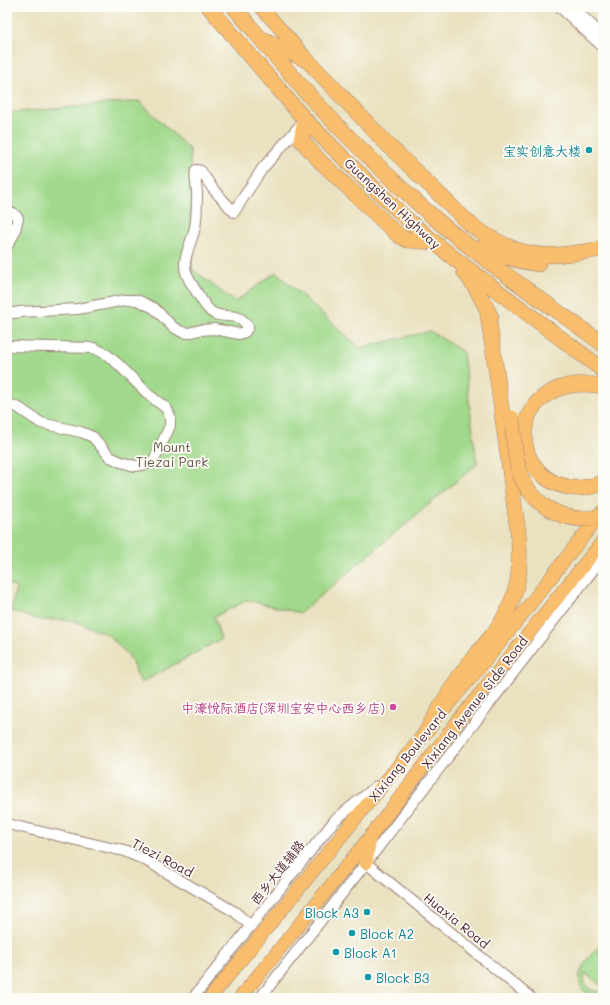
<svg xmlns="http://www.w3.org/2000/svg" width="610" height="1005" viewBox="0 0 610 1005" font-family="Mali,'LXGW WenKai TC',sans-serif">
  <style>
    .green { fill: #a0d98b; stroke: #757c5b }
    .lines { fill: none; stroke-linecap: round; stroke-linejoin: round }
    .minor-casing { stroke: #9a8075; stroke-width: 12 }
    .major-casing { stroke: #9a8075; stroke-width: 14 }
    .highway-casing { stroke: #9a8075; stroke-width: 16 }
    .minor { stroke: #fff; stroke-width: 10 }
    .major { stroke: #f9be6d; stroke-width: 13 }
    .highway { stroke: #f9be6d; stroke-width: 15 }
    .highway-bridge-casing { stroke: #9a8075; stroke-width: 16; stroke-linecap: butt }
    .highway-bridge { stroke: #f9be6d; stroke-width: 15 }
    .culture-dot { fill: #0f9aa8; stroke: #fdfcf7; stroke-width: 1.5 }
    .hotel-dot { fill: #d1479c; stroke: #fdfcf7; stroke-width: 1.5 }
    .labels { text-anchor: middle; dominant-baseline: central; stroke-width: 3.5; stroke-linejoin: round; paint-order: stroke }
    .culture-label { font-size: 13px; fill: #0d838f; stroke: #fdfcf7; text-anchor: start }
    .street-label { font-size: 13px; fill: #4a1f2b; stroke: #fdfcf7 }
    .park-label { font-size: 13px; fill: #645748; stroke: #fdfcf7 }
    .hotel-label { font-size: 13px; fill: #b23c85; stroke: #fdfcf7; text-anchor: end }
  </style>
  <rect width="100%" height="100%" fill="#fdfcf7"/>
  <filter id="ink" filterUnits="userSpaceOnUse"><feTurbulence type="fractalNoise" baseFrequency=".025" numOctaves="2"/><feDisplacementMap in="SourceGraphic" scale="8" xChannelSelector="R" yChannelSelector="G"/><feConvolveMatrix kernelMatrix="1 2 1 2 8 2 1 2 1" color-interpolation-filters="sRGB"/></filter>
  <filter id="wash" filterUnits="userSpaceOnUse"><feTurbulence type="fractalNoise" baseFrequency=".012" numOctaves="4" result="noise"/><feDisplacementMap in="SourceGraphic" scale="16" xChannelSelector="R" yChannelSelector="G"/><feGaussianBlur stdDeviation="0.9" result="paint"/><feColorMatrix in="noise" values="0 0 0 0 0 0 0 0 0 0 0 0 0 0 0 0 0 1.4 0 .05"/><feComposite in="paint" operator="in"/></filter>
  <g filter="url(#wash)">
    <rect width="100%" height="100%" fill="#e9e1bf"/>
    <path class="green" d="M139,101L190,150L192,269L235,302L276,272L360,348L430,331L463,352L477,464L300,613L247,600L214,617L221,639L141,683L129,656L107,634L71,620H40L11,611L16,587L7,584V113Z
      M603,941V948L597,955L603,949V987L585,973C581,985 591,994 603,991V996C597,997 590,996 585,992C568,976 593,953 603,941Z"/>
  </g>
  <g filter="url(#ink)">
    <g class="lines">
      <g class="minor-casing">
        <path id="minor" d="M560,7L603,47
          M573,7L603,36
          M7,211L13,213L18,218L14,234L7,246
          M7,314L20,312L78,309L125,300H137L154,308L173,327L182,332L188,333L200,330L214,329L239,334L245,332L248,327C238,310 226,320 213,313C206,309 202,300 198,294C193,286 185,276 185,266C184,252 196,235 196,219C197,211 197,202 197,194C197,186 194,178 196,170L201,171L213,189L234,212L262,169L304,121
          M7,346L94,348L106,354L118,364L149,395L166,408L170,416V426L154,460L147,464L135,466L121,462L110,457L93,437L81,432L41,423L19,408L7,403
          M7,824L124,851L145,860L235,912L251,926
          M366,863L531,998
          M193,998L335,820L377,786
          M260,998L366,863L603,557"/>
      </g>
      <g class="major-casing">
        <path id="major" d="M261,7L306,58
          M445,708L499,644L602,512
          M366,863L370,837
          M210,998L433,723
          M240,998L370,837L455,725L603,541"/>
      </g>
      <g class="highway-casing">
        <path id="highway" d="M209,7L305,120L373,187L410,222L451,256L603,370
          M234,7C262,40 289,74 319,106C351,141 387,175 422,207C479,258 542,300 603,344
          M265,40L308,61L389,146L472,226C494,241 523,257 550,255C568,255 586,251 603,249
          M305,120L301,140L319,160L398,235L407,240L434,242
          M481,248C500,256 518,261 538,264
          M464,271L477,290L491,317
          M603,386C586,383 568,383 553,391C522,407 516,442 536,468C545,480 559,486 573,488C583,489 593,486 603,483
          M427,730C439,710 450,689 464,670C474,656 486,644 496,630C519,598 522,570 518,532L497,376L487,309"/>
      </g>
      <use href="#minor" class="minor"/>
      <use href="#major" class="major"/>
      <use href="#highway" class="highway"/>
      <g class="highway-bridge-casing">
        <path id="highway-bridge" d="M512,418C514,437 514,459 521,476C534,508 571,527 603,515"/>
      </g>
      <use href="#highway-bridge" class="highway-bridge"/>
    </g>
  </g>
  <g class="culture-dot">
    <circle cx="589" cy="150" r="4"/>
    <circle cx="367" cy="912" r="4"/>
    <circle cx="352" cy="933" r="4"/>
    <circle cx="336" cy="952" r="4"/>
    <circle cx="368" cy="977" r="4"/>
  </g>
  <circle class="hotel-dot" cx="393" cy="707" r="4"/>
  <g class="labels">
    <g class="culture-label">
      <text x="581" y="150" text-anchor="end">宝实创意大楼</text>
      <text x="359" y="912" text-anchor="end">Block A3</text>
      <text x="360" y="933">Block A2</text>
      <text x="344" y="952">Block A1</text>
      <text x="376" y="977">Block B3</text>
    </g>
    <g class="street-label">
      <text transform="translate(393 203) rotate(43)">Guangshen Highway</text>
      <text transform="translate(474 702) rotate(-52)">Xixiang Avenue Side Road</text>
      <text transform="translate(407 755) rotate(-51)">Xixiang Boulevard</text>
      <text transform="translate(163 857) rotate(28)">Tiezi Road</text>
      <text transform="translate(277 872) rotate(-52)">西乡大道辅路</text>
      <text transform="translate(457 920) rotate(39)">Huaxia Road</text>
    </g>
    <g class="park-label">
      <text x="172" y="446">Mount<tspan x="172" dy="15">Tiezai Park</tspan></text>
    </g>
    <g class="hotel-label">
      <text x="385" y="707">中濠悦际酒店(深圳宝安中心西乡店)</text>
    </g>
  </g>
  <rect width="610" height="1005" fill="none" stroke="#fdfcf7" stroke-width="24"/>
</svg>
